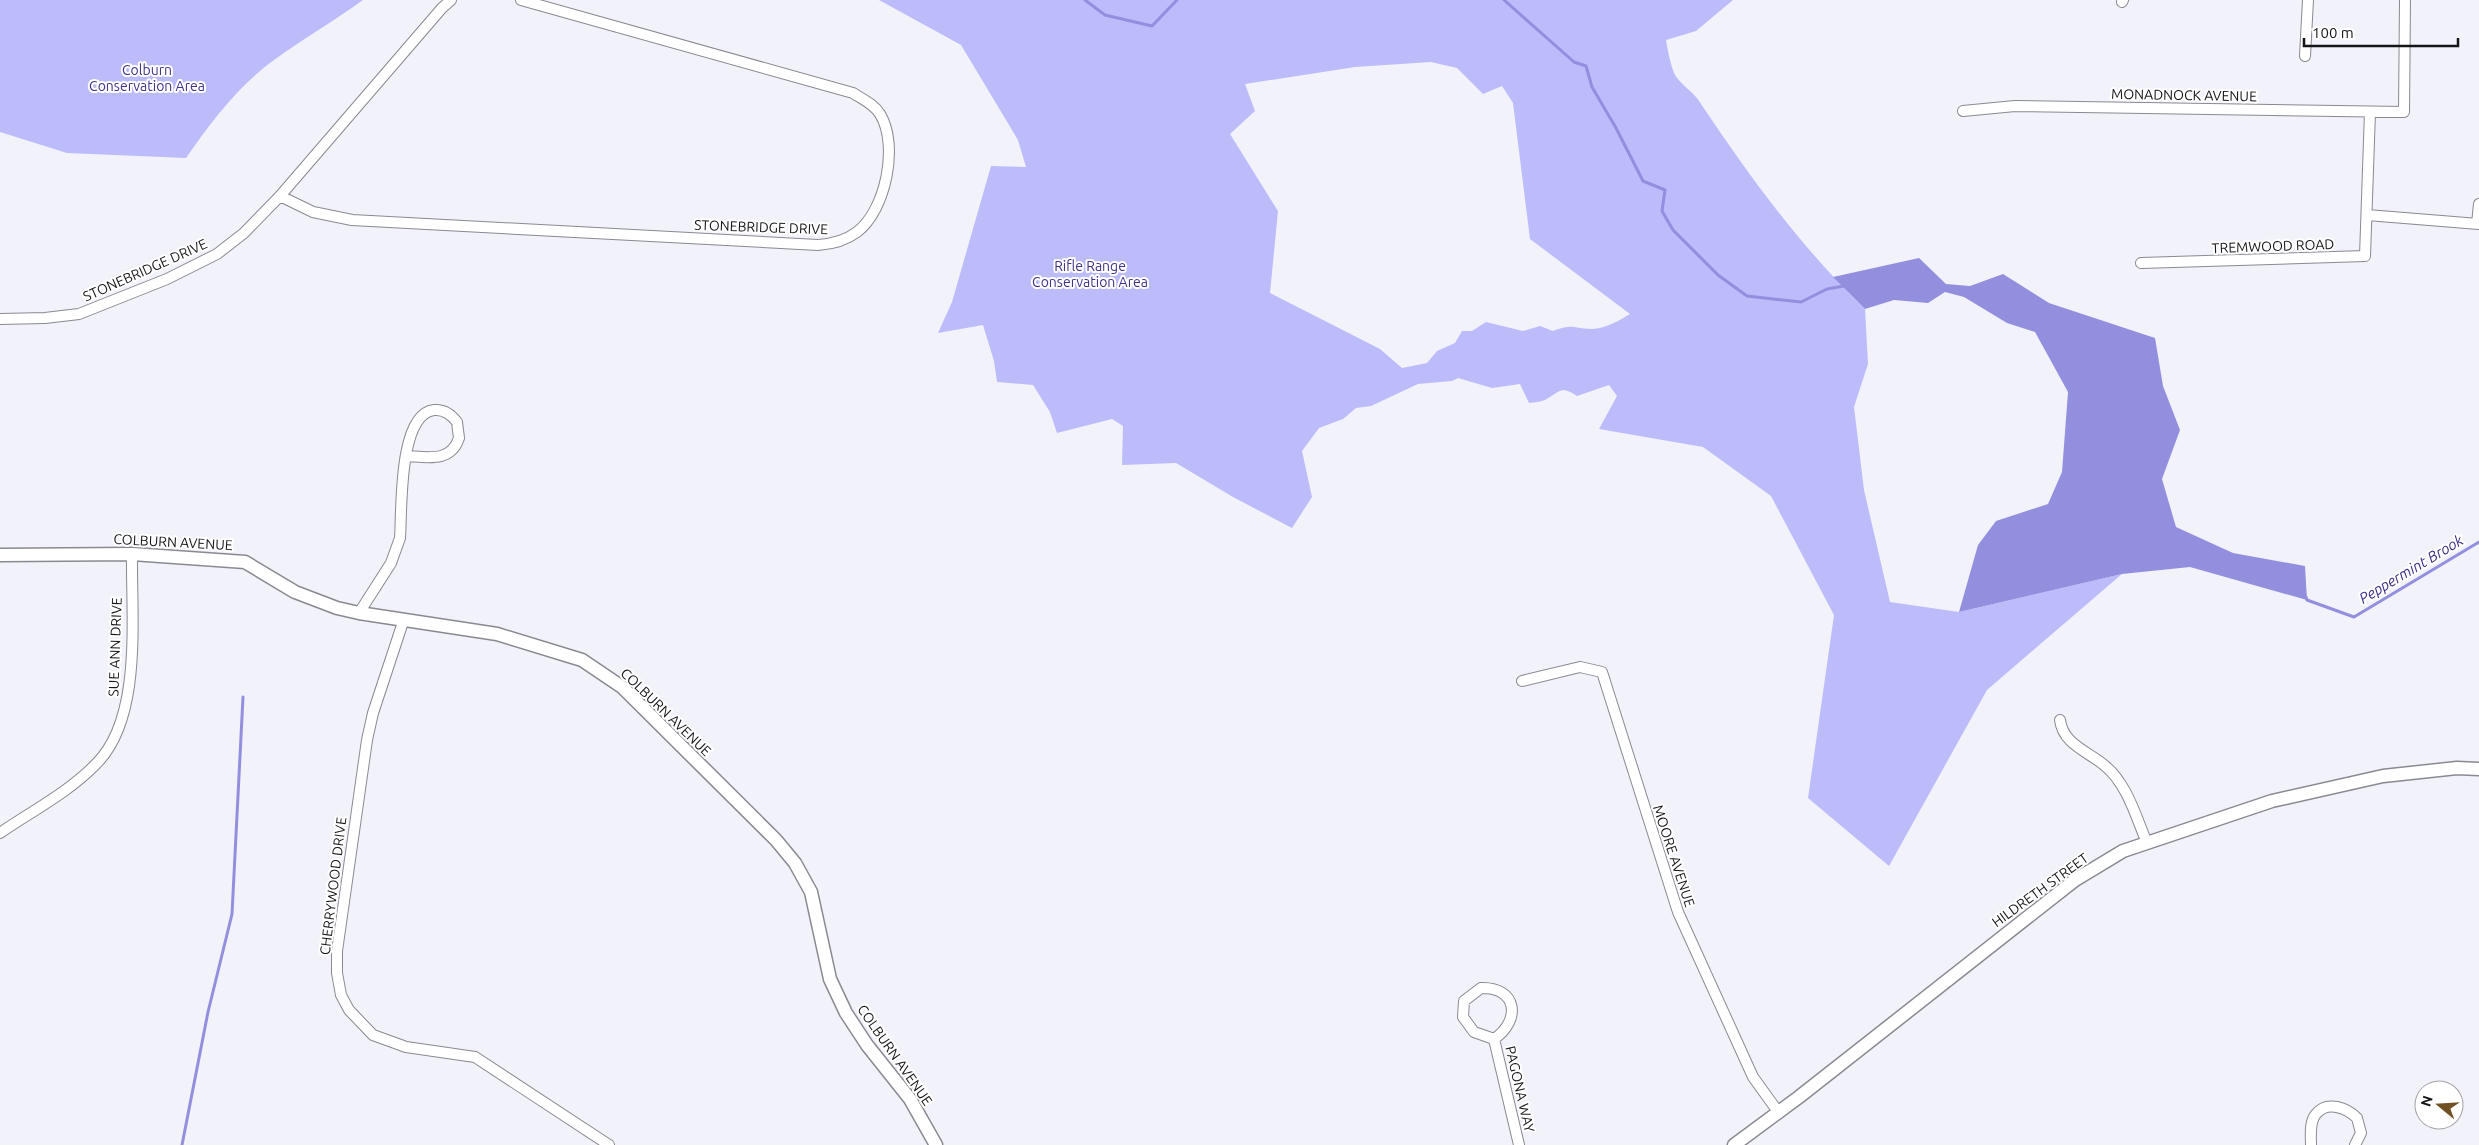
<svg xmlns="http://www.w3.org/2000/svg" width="2479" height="1145" viewBox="0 0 2479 1145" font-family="Ubuntu,sans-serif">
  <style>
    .green { fill: #bcbcfb; fill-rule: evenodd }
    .water { fill: #928fde }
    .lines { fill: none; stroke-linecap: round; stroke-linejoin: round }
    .stream { stroke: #928fde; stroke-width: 3 }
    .minor-casing { stroke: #898991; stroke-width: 12 }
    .tertiary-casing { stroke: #898991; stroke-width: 15 }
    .minor { stroke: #fff; stroke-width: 10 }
    .tertiary { stroke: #fff; stroke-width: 12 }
    .labels { text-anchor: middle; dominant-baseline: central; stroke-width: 4; stroke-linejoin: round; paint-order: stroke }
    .park-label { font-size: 14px; fill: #3f328d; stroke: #fff }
    .street-label { font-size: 14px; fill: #151518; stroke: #fff }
    .water-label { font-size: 15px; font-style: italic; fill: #3b2c87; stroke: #fff }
  </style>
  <rect width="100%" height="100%" fill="#f2f2fb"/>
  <path class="green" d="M0,0H363C334,21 303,39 274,60C239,85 210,123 186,158L67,153L0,132Z
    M879,0H1733L1696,31L1666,40C1668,51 1670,63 1674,73C1679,84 1693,91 1699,101C1750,177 1799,245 1865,309L1868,364L1854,407L1864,490L1890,602L1959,612L2122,574L1987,690L1889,866L1808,798L1834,615L1771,496L1703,447L1599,429L1617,396L1609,385L1577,396C1560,385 1560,392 1545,400C1540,402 1534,402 1529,403L1520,384L1492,388L1458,378L1452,381L1418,384L1371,406L1356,408L1343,419L1319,428L1302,451L1312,497L1292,528L1233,497L1176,463L1122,465L1123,426L1112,419L1057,433L1050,412L1033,385L997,382L994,361L983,325L938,333L952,302L991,166L1026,167L1018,140L961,45ZM1431,62L1457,68L1483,94L1502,86L1513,103L1530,239L1630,314C1620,320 1605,329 1592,329C1573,329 1574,323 1553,331L1540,326L1523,331L1486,322L1472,331H1462L1455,343L1437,351L1427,363L1402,368L1380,349L1270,293L1278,211L1230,134L1255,111L1245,84L1355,67Z"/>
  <path class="water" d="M1919,258L1946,284L1970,286L2003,274L2049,303L2155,338L2163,386L2180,430L2162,479L2176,527L2233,553L2305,566L2307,600L2190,567L2122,574L1959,612L1978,545L1996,521L2048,504L2062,472L2068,392L2035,332L2007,323L1964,297L1945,292L1928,303L1894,300L1865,309L1833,277Z"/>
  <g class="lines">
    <path class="stream" d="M1085,0L1105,15L1152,26L1177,0
      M1504,0L1574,62L1586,66L1592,87L1616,128L1643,181L1665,190L1662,211L1673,230L1718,275L1747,296L1801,302L1827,289L1844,286
      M2306,597L2307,600L2354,617L2479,542
      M182,1145L208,1012L232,914L243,697"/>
    <g class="minor-casing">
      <path id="minor" d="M2122,2L2123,0
        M2305,56L2308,0
        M1963,111L2015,106L2404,112L2405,0
        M280,196L313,212L352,220L818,245C833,244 845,241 857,232C886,210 899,145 880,114C874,104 862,99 853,93L521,0
        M2367,215L2479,224
        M2477,224L2479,204
        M2141,263L2365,256L2370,112
        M0,319L45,318L79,314L167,279L217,254L244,233L280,196L442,8L451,0
        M359,613L391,563L400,538C402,511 398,414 434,410C444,409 451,414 457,422L459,438C451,463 427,457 406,456
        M404,619L373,713L367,740L337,951V973L341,995L349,1010L373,1035L406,1047L475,1057L609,1145
        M1522,681L1580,667L1602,672L1678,912L1753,1077L1779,1113
        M2060,720C2063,744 2087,751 2104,765C2127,783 2136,817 2147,843
        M0,833C32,811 69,792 96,764C143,718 131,616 132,554
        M1481,988C1518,987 1521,1021 1494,1039L1474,1032L1463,1017L1464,1001Z
        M1494,1039L1519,1145
        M2311,1145C2311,1136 2309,1122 2316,1114C2327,1100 2347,1108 2357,1118L2361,1133L2355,1145"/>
    </g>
    <g class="tertiary-casing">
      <path id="tertiary" d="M0,555L132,554L245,562L295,592L337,608L359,613L497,634L582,660L622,687L776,840L795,863L811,892L830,979L846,1013L867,1045L910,1099L936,1145
        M1734,1145L1799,1097L2075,880L2123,851L2272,801L2383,776L2457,768L2479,769"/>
    </g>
    <use href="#minor" class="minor"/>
    <use href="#tertiary" class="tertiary"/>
  </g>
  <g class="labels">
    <g class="park-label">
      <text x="147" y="70">Colburn<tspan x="147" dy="16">Conservation Area</tspan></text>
      <text x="1090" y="266">Rifle Range<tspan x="1090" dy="16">Conservation Area</tspan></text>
    </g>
    <g class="street-label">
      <text transform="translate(2184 95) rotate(1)">MONADNOCK AVENUE</text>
      <text transform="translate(761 227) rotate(2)">STONEBRIDGE DRIVE</text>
      <text transform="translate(2273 246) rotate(-2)">TREMWOOD ROAD</text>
      <text transform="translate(145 270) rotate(-24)">STONEBRIDGE DRIVE</text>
      <text transform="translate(173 542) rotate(3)">COLBURN AVENUE</text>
      <text transform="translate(115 647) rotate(-88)">SUE ANN DRIVE</text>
      <text transform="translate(666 712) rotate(44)">COLBURN AVENUE</text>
      <text transform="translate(1674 856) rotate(72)">MOORE AVENUE</text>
      <text transform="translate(333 886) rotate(-83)">CHERRYWOOD DRIVE</text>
      <text transform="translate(2040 890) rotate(-36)">HILDRETH STREET</text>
      <text transform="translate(895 1055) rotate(55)">COLBURN AVENUE</text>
      <text transform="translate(1520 1089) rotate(77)">PAGONA WAY</text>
    </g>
    <g class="water-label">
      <text transform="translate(2411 569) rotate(-31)">Peppermint Brook</text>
    </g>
  </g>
  <g transform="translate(2439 1105) rotate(288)"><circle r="24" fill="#ffffff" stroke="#a1a1a3"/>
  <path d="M0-4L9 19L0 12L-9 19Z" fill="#705126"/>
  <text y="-8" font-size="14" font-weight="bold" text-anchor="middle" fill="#151518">N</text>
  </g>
  <path d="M2304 38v8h154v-8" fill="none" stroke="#151518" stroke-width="2.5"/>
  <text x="2312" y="38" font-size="15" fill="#151518" stroke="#ffffff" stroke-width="4" paint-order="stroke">100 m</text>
</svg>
